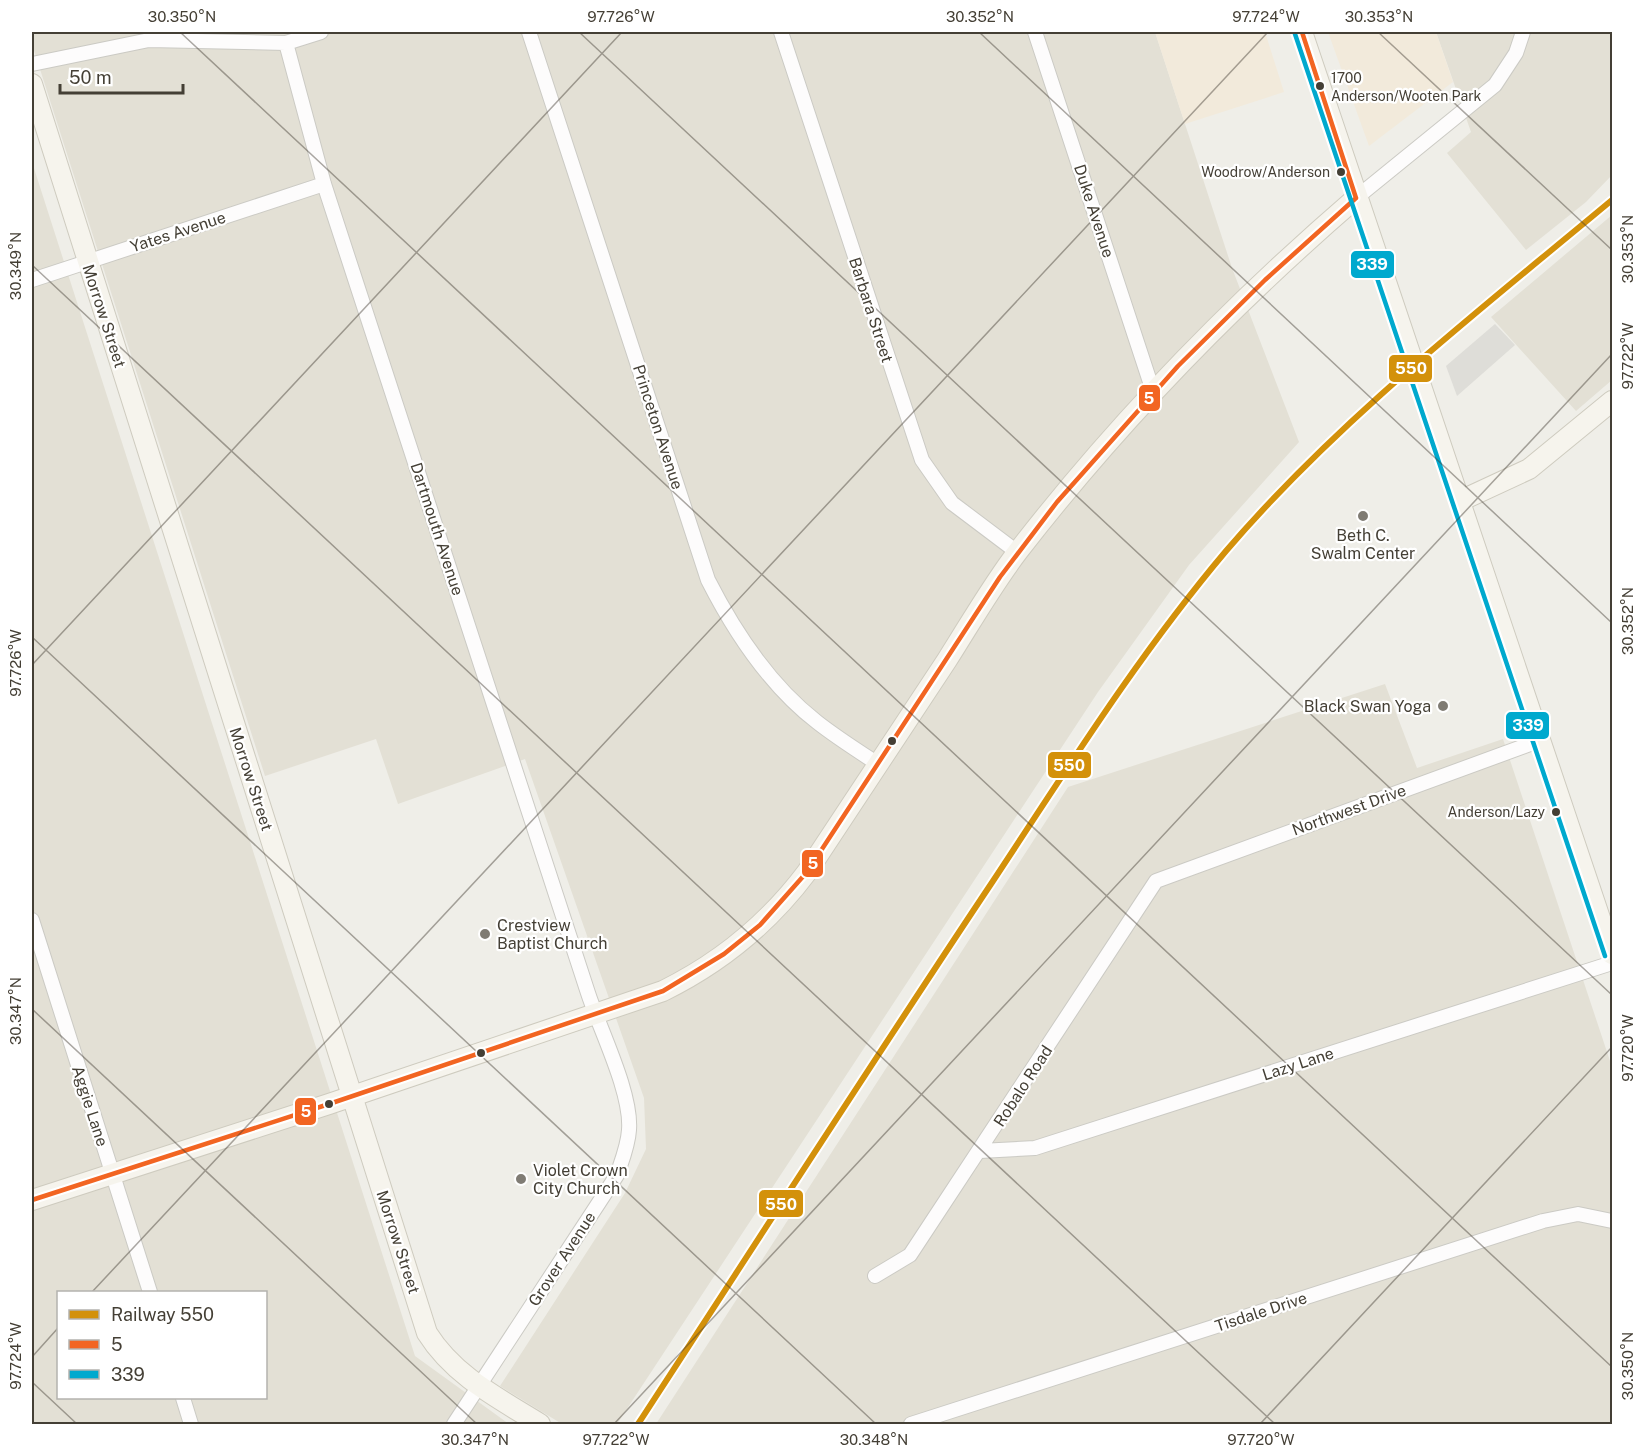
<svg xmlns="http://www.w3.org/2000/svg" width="1644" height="1456" viewBox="0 0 1644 1456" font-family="'Public Sans',sans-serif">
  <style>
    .residential { fill: #e3e0d5; fill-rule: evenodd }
    .commercial { fill: #f2eadb }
    .parking { fill: #deddd8 }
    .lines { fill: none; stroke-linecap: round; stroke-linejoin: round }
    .street-casing { stroke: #cbcac4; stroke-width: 16 }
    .secondary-casing { stroke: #cecbbf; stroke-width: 22 }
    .street { stroke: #fdfcfc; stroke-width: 14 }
    .secondary { stroke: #f6f4ed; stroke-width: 20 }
    .bus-1-casing { stroke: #fff; stroke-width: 9 }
    .bus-2-casing { stroke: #fff; stroke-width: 9 }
    .bus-1 { stroke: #f26522; stroke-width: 4.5 }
    .bus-2 { stroke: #00a9ce; stroke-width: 4.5 }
    .rail-1-casing { stroke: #fff; stroke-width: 10 }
    .rail-1 { stroke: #d3910b; stroke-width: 6 }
    .ticks { fill: none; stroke: #443f35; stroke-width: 1.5; stroke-opacity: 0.45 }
    .bus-dot { fill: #443f35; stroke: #fff; stroke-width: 2 }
    .poi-dot { fill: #807c74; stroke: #fff; stroke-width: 2 }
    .labels { text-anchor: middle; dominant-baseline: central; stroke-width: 4.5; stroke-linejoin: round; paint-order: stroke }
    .bus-label { font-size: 14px; fill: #443f35; stroke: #fff; text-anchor: end }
    .street-label { font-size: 16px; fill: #443f35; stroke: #fff }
    .poi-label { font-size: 16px; fill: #443f35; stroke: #fff; text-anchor: start }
    .line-badge { stroke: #fff; stroke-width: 2 }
    .badge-label { font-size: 16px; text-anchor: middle; font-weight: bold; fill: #fff }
    .neatline { fill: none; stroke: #443f35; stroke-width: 2 }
    .ticks-label { font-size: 15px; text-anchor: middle; fill: #443f35 }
  </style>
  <rect width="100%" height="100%" fill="#efeee8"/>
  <path class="residential" d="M32,32H1155L1232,268L1299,442L1189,565L1098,692L617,1424H562L500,1386L625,1193L646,1149L644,1098L525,759L398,804L376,739L265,776L32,44Z
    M1436,32H1612V175L1586,202L1526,250L1447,153L1471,132Z
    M32,162L415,1356L509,1424H32ZM58,1292H266V1398H58Z
    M1612,215V380L1576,411L1491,317Z
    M1385,684L1417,768L1503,739L1612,1067V1424H656L1068,787Z"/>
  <path class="commercial" d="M1155,32H1265L1284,92L1185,124Z
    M1328,32H1436L1453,82L1369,146Z"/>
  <path class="parking" d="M1495,324L1515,345L1457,396L1446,366Z"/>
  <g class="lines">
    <g class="street-casing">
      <path id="street" d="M529,32L708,580C735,633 769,685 817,722C836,737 858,751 878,764
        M781,32L922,460L952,503L1017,552
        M1035,32L1153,391
        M286,43L324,184L588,993C600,1030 632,1093 629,1130C628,1146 622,1160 617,1175L454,1424
        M32,64L149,40L286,43L321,32
        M1356,198L1495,85L1516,53L1523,32
        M32,280L324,184
        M32,920L150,1292
        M980,1151L1035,1148L1612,963
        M875,1276L910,1255L1156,881L1541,740
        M183,1398L191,1424
        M911,1424L1543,1221L1578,1214L1612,1221"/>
    </g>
    <g class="secondary-casing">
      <path id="secondary" d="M1302,32L1612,954
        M32,84L427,1333C454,1376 498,1398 540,1424
        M1460,501L1529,469L1612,401
        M32,1200L329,1104L663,991C722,962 768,924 807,872C854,801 900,731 947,660C970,624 992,585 1019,550C1119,421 1232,305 1356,198"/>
    </g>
    <use href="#street" class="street"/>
    <use href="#secondary" class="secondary"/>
    <g class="bus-1-casing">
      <path id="bus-1" d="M1302,32L1356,198
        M32,1200L329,1104L663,991L724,954L760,925L807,872L1000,577L1057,502L1178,366L1265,280L1356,198"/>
    </g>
    <g class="bus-2-casing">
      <path id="bus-2" d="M1295,34L1605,956"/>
    </g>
    <use href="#bus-1" class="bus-1"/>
    <use href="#bus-2" class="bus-2"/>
    <g class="rail-1-casing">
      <path id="rail-1" d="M638,1424C756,1243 873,1061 993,881C1067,769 1139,654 1226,551C1339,419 1479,311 1612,200"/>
    </g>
    <use href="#rail-1" class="rail-1"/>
  </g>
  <path class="ticks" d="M180,32L1612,1367M579,32L1612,995M979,32L1612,623M1378,32L1612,250M32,265L1275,1424M32,637L876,1424M32,665L622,32M32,1009L477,1424M92,1292L1268,32M32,1357L58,1328M32,1382L77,1424M614,1424L1612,354M1260,1424L1612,1047"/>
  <g class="bus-dot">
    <circle cx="1320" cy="86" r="5"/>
    <circle cx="1341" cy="172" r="5"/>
    <circle cx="892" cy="741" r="5"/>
    <circle cx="1556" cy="812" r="5"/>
    <circle cx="481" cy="1053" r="5"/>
    <circle cx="329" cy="1104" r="5"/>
  </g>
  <g class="poi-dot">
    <circle cx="1363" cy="516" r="6"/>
    <circle cx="1443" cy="706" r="6"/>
    <circle cx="485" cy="934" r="6"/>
    <circle cx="521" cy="1179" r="6"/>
  </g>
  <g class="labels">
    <g class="bus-label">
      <text x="1331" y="78" text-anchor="start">1700<tspan x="1331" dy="18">Anderson/Wooten Park</tspan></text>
      <text x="1330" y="172">Woodrow/Anderson</text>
      <text x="1545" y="812">Anderson/Lazy</text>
    </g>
    <g class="street-label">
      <text transform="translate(1094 211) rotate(72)">Duke Avenue</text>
      <text transform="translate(178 232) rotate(-18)">Yates Avenue</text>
      <text transform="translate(871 310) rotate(72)">Barbara Street</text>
      <text transform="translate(104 316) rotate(72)">Morrow Street</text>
      <text transform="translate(658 427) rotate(72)">Princeton Avenue</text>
      <text transform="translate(437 529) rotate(72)">Dartmouth Avenue</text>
      <text transform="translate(251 779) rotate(72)">Morrow Street</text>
      <text transform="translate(1349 810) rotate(-20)">Northwest Drive</text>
      <text transform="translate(1298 1064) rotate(-18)">Lazy Lane</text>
      <text transform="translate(1023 1086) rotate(-57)">Robalo Road</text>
      <text transform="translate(90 1106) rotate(72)">Aggie Lane</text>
      <text transform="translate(398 1242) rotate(72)">Morrow Street</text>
      <text transform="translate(562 1259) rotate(-57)">Grover Avenue</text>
      <text transform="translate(1261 1312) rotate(-18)">Tisdale Drive</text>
    </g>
    <g class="poi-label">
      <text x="1363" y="535" text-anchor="middle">Beth C.<tspan x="1363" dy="18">Swalm Center</tspan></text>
      <text x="1431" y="706" text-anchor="end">Black Swan Yoga</text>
      <text x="497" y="925">Crestview<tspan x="497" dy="18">Baptist Church</tspan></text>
      <text x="533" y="1170">Violet Crown<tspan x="533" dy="18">City Church</tspan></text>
    </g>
  </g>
  <g class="line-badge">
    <rect x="1350" y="250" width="45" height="29" rx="6" fill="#00a9ce"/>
    <rect x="1388" y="354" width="45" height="29" rx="6" fill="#d3910b"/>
    <rect x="1138" y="384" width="23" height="28" rx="6" fill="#f26522"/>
    <rect x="1505" y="711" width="45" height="29" rx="6" fill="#00a9ce"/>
    <rect x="1047" y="751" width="45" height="28" rx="6" fill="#d3910b"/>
    <rect x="801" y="849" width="23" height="29" rx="6" fill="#f26522"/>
    <rect x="294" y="1097" width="23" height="29" rx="6" fill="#f26522"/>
    <rect x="758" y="1189" width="46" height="29" rx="6" fill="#d3910b"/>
  </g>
  <g class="badge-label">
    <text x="1372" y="270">339</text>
    <text x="1411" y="374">550</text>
    <text x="1149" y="404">5</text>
    <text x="1528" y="731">339</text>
    <text x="1069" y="771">550</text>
    <text x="813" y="869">5</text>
    <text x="306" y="1117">5</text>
    <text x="781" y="1210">550</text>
  </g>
  <rect width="1644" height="1456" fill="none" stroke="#ffffff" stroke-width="66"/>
  <rect x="57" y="1291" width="210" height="108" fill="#ffffff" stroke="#b4b2ae" stroke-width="1.5"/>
  <rect x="69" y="1310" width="30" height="9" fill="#d3910b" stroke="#b4b2ae" stroke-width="1.5"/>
  <text x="111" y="1321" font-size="18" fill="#443f35">Railway 550</text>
  <rect x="69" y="1340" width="30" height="9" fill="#f26522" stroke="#b4b2ae" stroke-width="1.5"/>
  <text x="111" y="1351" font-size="18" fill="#443f35">5</text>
  <rect x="69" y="1370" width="30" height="9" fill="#00a9ce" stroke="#b4b2ae" stroke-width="1.5"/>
  <text x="111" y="1381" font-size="18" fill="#443f35">339</text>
  <path d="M60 84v9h123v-9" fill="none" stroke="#443f35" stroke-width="3"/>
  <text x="69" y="84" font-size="18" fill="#443f35" stroke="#ffffff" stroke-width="4.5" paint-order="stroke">50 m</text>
  <rect x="33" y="33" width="1578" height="1390" class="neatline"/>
  <g class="ticks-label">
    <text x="182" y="22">30.350°N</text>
    <text x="621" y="22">97.726°W</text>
    <text x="980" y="22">30.352°N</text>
    <text x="1266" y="22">97.724°W</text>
    <text x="1379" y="22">30.353°N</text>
    <text transform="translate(1628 249) rotate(-90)" y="5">30.353°N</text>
    <text transform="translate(16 266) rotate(-90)" y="5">30.349°N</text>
    <text transform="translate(1628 356) rotate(-90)" y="5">97.722°W</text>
    <text transform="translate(1628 621) rotate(-90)" y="5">30.352°N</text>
    <text transform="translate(16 663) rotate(-90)" y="5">97.726°W</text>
    <text transform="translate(16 1011) rotate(-90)" y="5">30.347°N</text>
    <text transform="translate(1628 1048) rotate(-90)" y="5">97.720°W</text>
    <text transform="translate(16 1356) rotate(-90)" y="5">97.724°W</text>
    <text transform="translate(1628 1366) rotate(-90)" y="5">30.350°N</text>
    <text x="475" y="1445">30.347°N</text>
    <text x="616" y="1445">97.722°W</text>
    <text x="874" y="1445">30.348°N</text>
    <text x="1261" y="1445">97.720°W</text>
  </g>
</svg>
